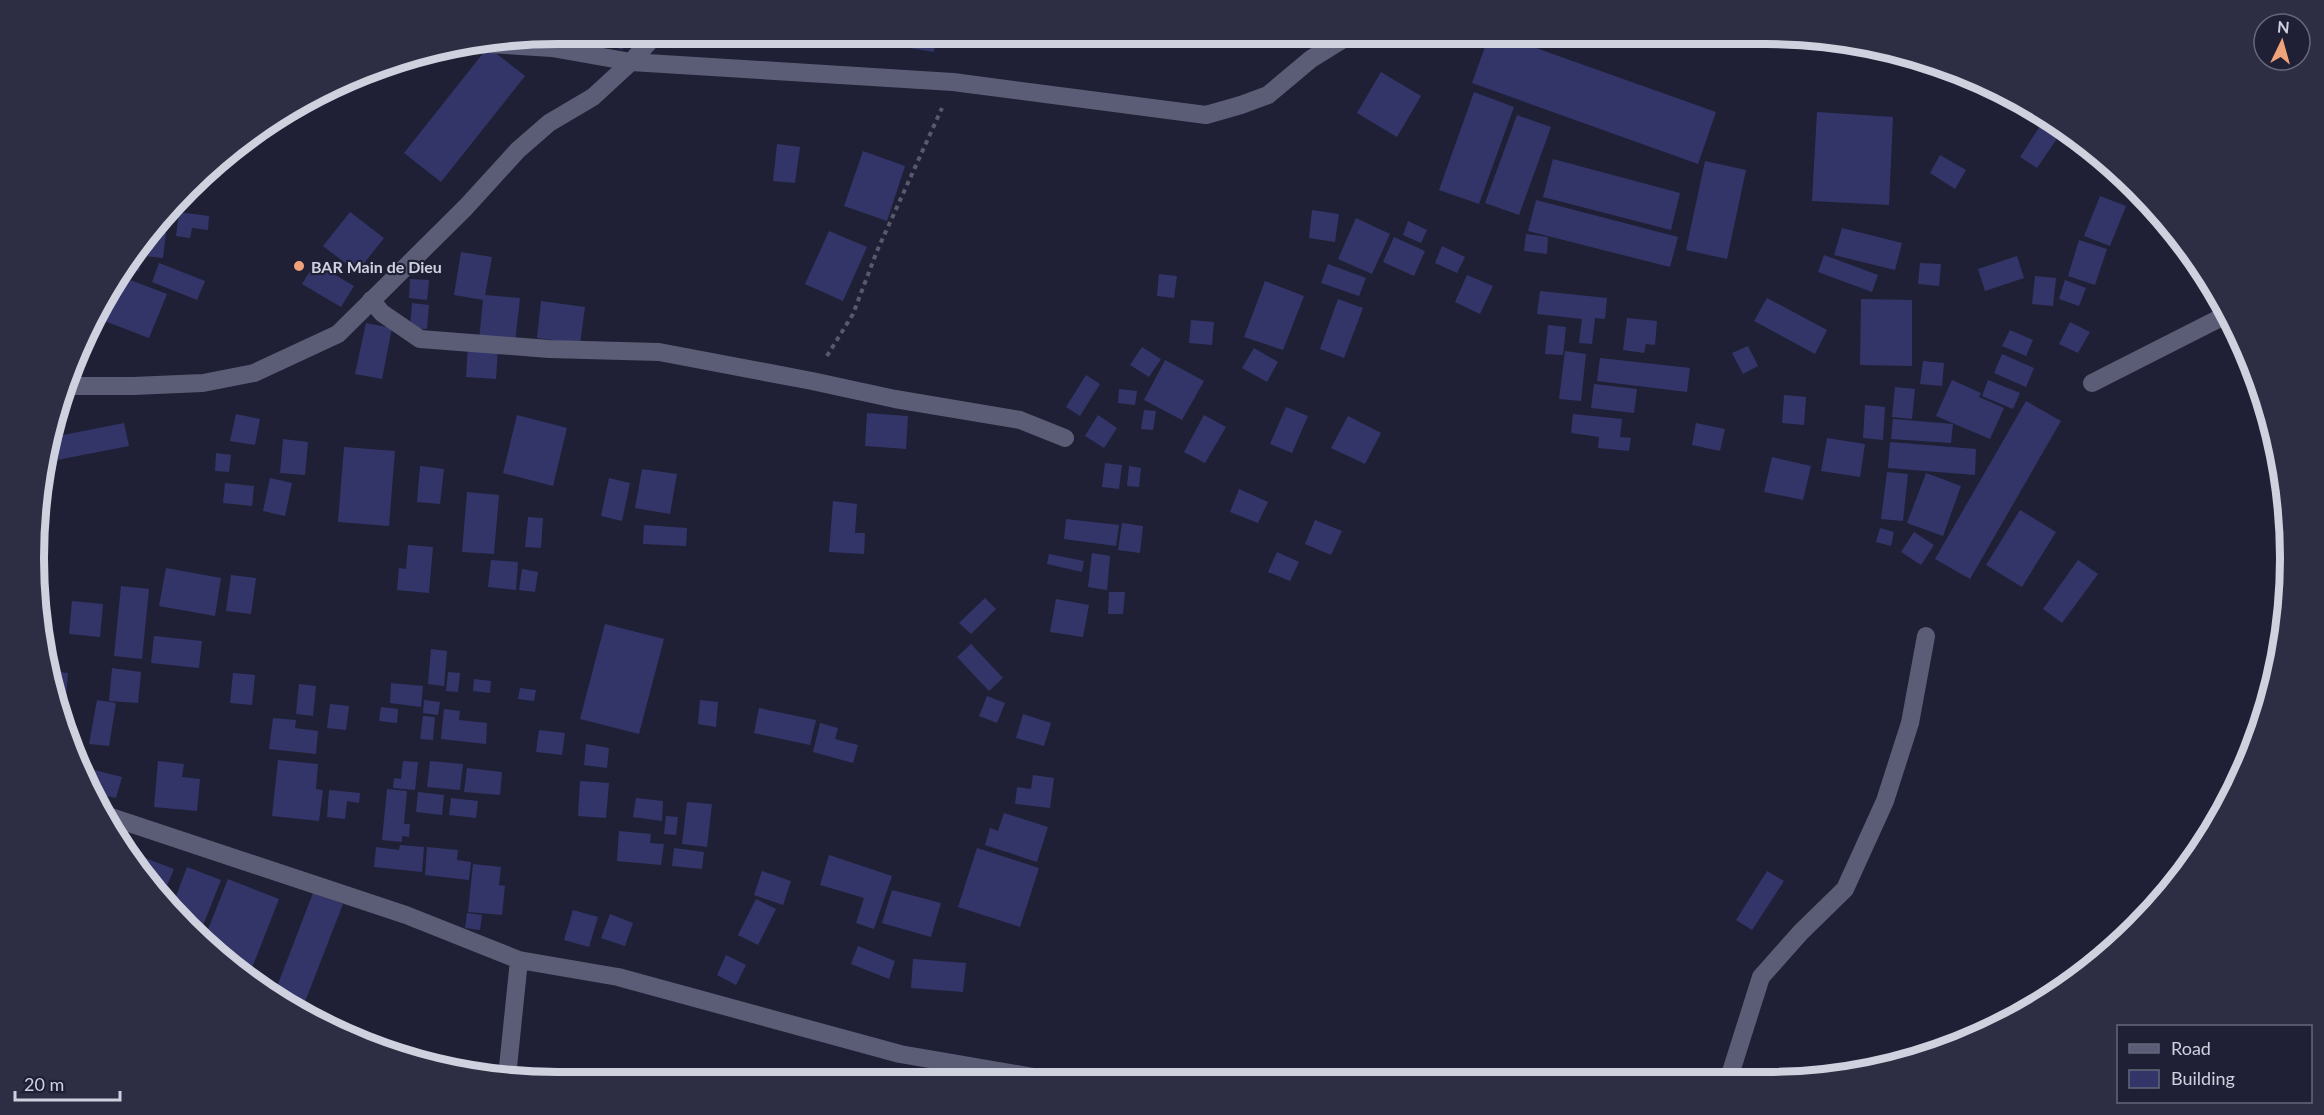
<svg xmlns="http://www.w3.org/2000/svg" width="2324" height="1115" viewBox="0 0 2324 1115" font-family="Lato,sans-serif">
  <style>
    .building { fill: #333569 }
    .lines { fill: none; stroke-linecap: round; stroke-linejoin: round }
    .path { stroke: #58596c; stroke-width: 4; stroke-dasharray: 4.5 4.5; stroke-linecap: butt }
    .minor { stroke: #5a5d75; stroke-width: 18 }
    .poi-dot { fill: #f0a278; stroke: #1f2035; stroke-width: 2 }
    .labels { text-anchor: middle; dominant-baseline: central; stroke-width: 4.5; stroke-linejoin: round; paint-order: stroke }
    .poi-label { font-size: 16px; font-weight: bold; fill: #cfd1df; stroke: #1f2035; text-anchor: start }
    .rim { fill: none; stroke: #cfd1df; stroke-width: 8 }
  </style>
  <rect width="100%" height="100%" fill="#1f2035"/>
  <path class="building" d="M588,33H630L622,50Z
    M906,33H937L934,52L904,47Z
    M1490,33H1526L1522,43L1716,112L1698,164L1472,83Z
    M488,47L525,76L441,182L404,153Z
    M1381,72L1421,96L1397,137L1357,113Z
    M1474,92L1514,107L1479,204L1439,190Z
    M1817,112L1893,117L1889,205L1812,201Z
    M1517,115L1551,127L1519,215L1485,203Z
    M2040,126L2058,137L2037,168L2020,157Z
    M777,144L800,147L795,183L773,181Z
    M863,151L905,166L887,221L844,206Z
    M1940,155L1966,170L1955,189L1930,173Z
    M1553,159L1680,193L1671,230L1543,197Z
    M1705,161L1746,170L1727,259L1686,250Z
    M2100,196L2126,206L2110,246L2084,236Z
    M1536,200L1678,237L1670,267L1528,231Z
    M1312,210L1339,214L1335,242L1309,238Z
    M179,212L209,216L208,230L192,228L190,238L176,236Z
    M350,212L384,238L357,272L323,246Z
    M1356,218L1390,234L1372,274L1338,259Z
    M1408,221L1427,230L1421,243L1403,235Z
    M1842,228L1902,243L1895,270L1834,255Z
    M154,231L166,233L163,258L145,256L147,239Z
    M829,231L867,247L843,301L805,284Z
    M1526,234L1548,237L1547,254L1524,251Z
    M1394,237L1425,251L1414,276L1383,262Z
    M2079,240L2107,249L2095,285L2068,276Z
    M142,244L144,245L139,271L121,268Z
    M1442,246L1465,257L1457,273L1435,263Z
    M461,252L492,257L485,295L520,298L515,343L479,340L483,300L454,295Z
    M1824,255L1878,275L1872,292L1818,272Z
    M2017,256L2024,278L1985,291L1978,269Z
    M159,263L205,281L197,300L152,282Z
    M315,263L354,286L341,307L302,284Z
    M1920,263L1941,264L1939,286L1918,284Z
    M1328,264L1366,278L1359,296L1321,283Z
    M1159,274L1177,276L1174,298L1157,296Z
    M117,275L167,294L149,338L94,317Z
    M1467,275L1493,286L1480,314L1455,302Z
    M2035,276L2056,278L2053,306L2032,304Z
    M410,279L429,280L427,300L409,298Z
    M2065,280L2086,288L2079,306L2059,299Z
    M1265,281L1304,296L1283,350L1244,337Z
    M1540,291L1607,298L1605,319L1595,318L1592,344L1579,343L1582,319L1537,314Z
    M1767,298L1827,330L1815,354L1754,321Z
    M1338,299L1363,308L1344,358L1320,349Z
    M1861,299L1912,300V366L1860,365Z
    M541,301L585,307L580,344L537,338Z
    M412,303L429,305L427,329L410,328Z
    M1627,318L1657,321L1655,345L1646,344L1644,353L1623,350Z
    M1191,320L1214,322L1212,345L1189,343Z
    M2070,322L2090,332L2078,353L2059,344Z
    M366,323L392,328L382,379L355,374Z
    M1548,325L1566,327L1563,355L1545,354Z
    M2010,330L2033,340L2026,356L2002,346Z
    M468,345L498,347L496,379L466,377Z
    M1748,346L1758,366L1743,374L1732,353Z
    M1142,347L1161,359L1149,377L1130,365Z
    M1254,348L1278,362L1267,382L1242,368Z
    M1565,351L1586,354L1581,401L1559,399Z
    M2002,354L2034,368L2026,387L1994,373Z
    M1600,358L1690,368L1687,392L1597,381Z
    M1165,360L1204,381L1182,420L1144,400Z
    M1923,361L1944,363L1942,386L1920,384Z
    M1086,375L1100,384L1080,416L1066,407Z
    M1952,380L1981,393L1979,397L2004,408L1990,439L1936,416Z
    M1988,380L2020,393L2013,409L1982,396Z
    M1594,384L1637,389L1634,413L1591,408Z
    M1895,387L1915,389L1912,419L1892,417Z
    M1119,389L1137,391L1135,405L1118,403Z
    M1784,395L1806,397L1804,425L1782,423Z
    M2026,401L2061,421L1970,579L1935,559Z
    M1865,405L1885,407L1883,440L1863,438Z
    M1286,407L1308,416L1292,453L1270,444Z
    M1144,410L1156,411L1153,430L1141,429Z
    M867,413L908,416L906,449L865,446Z
    M236,414L260,419L255,445L230,441Z
    M1573,414L1622,419L1620,437L1631,438L1629,451L1598,448L1599,437L1571,433Z
    M517,415L567,428L553,486L503,473Z
    M1098,415L1117,428L1104,448L1085,436Z
    M1204,415L1226,427L1205,463L1184,452Z
    M1348,416L1381,433L1365,464L1331,448Z
    M1893,419L1953,424L1951,443L1891,439Z
    M124,423L129,446L57,460L53,437Z
    M1696,423L1725,429L1720,451L1692,445Z
    M1827,438L1865,444L1860,477L1821,471Z
    M283,439L308,442L305,475L280,473Z
    M1890,442L1976,449L1975,475L1888,468Z
    M344,447L395,451L389,526L338,522Z
    M216,453L231,455L229,472L215,471Z
    M1772,457L1811,466L1803,500L1764,492Z
    M1105,463L1122,465L1119,489L1102,487Z
    M420,466L444,469L440,504L417,502Z
    M1129,466L1141,468L1139,487L1127,486Z
    M642,469L677,474L670,514L635,508Z
    M1887,472L1908,474L1903,521L1881,519Z
    M1926,473L1961,486L1943,536L1907,523Z
    M270,478L292,483L285,516L263,511Z
    M609,478L630,483L622,521L601,516Z
    M225,483L254,486L252,506L223,503Z
    M1239,489L1268,502L1258,523L1230,512Z
    M467,492L499,495L494,554L462,552Z
    M833,501L857,504L855,533H865L864,554L829,552Z
    M2020,510L2056,532L2022,587L1986,565Z
    M528,517L543,518L541,548L525,547Z
    M1066,519L1119,525L1116,546L1064,539Z
    M1315,520L1342,531L1331,555L1305,544Z
    M1122,523L1143,526L1140,553L1118,550Z
    M644,525L687,528L686,546L643,544Z
    M1880,528L1894,532L1891,546L1876,542Z
    M1914,532L1934,545L1921,565L1901,552Z
    M408,545L433,547L429,593L397,590L399,568L406,569Z
    M1277,552L1299,562L1290,581L1268,572Z
    M1092,553L1110,556L1107,590L1088,587Z
    M1049,554L1084,561L1082,572L1047,564Z
    M491,560L518,562L516,590L488,587Z
    M2078,560L2098,574L2062,623L2043,609Z
    M166,568L221,578L215,616L159,606Z
    M522,569L538,572L535,592L519,590Z
    M231,575L256,578L251,614L226,611Z
    M121,586L149,589L142,659L114,656Z
    M1109,592H1125L1123,614H1108Z
    M985,598L996,609L971,634L959,623Z
    M1056,599L1089,605L1083,637L1050,632Z
    M72,601L103,604L100,637L69,634Z
    M605,624L664,639L639,734L580,719Z
    M154,636L202,641L199,668L151,663Z
    M971,644L1003,678L989,691L957,657Z
    M431,649L447,651L444,686L428,684Z
    M112,668L141,672L138,703L109,701Z
    M51,671L68,673L66,698L59,697Z
    M448,672L460,673L458,692L446,691Z
    M233,673L255,675L252,705L230,703Z
    M474,679L491,681L490,693L473,691Z
    M391,683L423,686L421,707L390,703Z
    M299,684L316,686L313,716L296,714Z
    M520,688L536,690L534,701L518,699Z
    M987,696L1005,703L997,723L979,716Z
    M97,700L116,703L109,746L89,744Z
    M424,700L440,702L438,715L423,713Z
    M700,700L718,702L716,727L698,724Z
    M330,704L349,706L346,730L327,728Z
    M381,707L398,709L397,723L379,721Z
    M759,708L816,720L810,745L754,733Z
    M444,709L460,711L459,720L487,723L486,744L441,739Z
    M1023,714L1051,723L1044,746L1016,738Z
    M423,716L435,717L433,740L420,739Z
    M273,718L296,720L295,728L318,731L316,754L269,749Z
    M820,723L838,728L835,739L858,745L853,763L813,752Z
    M539,730L565,733L562,755L536,752Z
    M586,744L609,748L607,768L584,765Z
    M278,760L318,764L316,789L323,790L319,821L272,816Z
    M158,761L184,764L182,777L200,779L197,811L154,807Z
    M403,761L418,762L415,790L393,788L394,778L401,779Z
    M430,761L463,764L460,790L427,787Z
    M86,768L122,777L116,798L88,792L84,778Z
    M467,768L502,772L500,795L464,792Z
    M1033,775L1054,778L1050,808L1015,804L1017,787L1031,789Z
    M580,781L609,783L606,818L578,816Z
    M387,789L407,791L404,824H410L409,837L402,836V842L382,840Z
    M329,790L360,793L359,803L347,801L345,819L327,817Z
    M418,792L444,795L442,815L416,812Z
    M451,798L478,801L476,818L449,815Z
    M636,798L663,801L662,821L633,817Z
    M687,802L712,804L707,847L682,844Z
    M1004,813L1048,827L1037,862L985,845L990,828L998,831Z
    M666,816L678,817L676,835L664,834Z
    M619,831L651,834L650,843L664,844L661,865L617,861Z
    M400,845L424,847L422,872L374,867L376,847L399,850Z
    M427,847L458,850L457,860L471,862L469,880L425,875Z
    M674,848L704,852L702,869L672,866Z
    M977,848L1039,868L1020,927L958,907Z
    M132,853L174,869L163,895Z
    M829,855L892,876L874,929L856,923L864,898L820,885Z
    M473,864L501,867L499,885L505,886L502,915L468,912Z
    M187,867L221,880L198,938L187,929L172,907Z
    M762,871L791,881L783,905L754,895Z
    M1767,871L1784,881L1752,930L1736,920Z
    M228,879L279,899L248,978L203,942Z
    M892,890L941,903L931,937L882,923Z
    M313,893L343,904L301,1012L273,997Z
    M756,899L776,909L758,945L738,935Z
    M573,910L598,917L589,947L564,940Z
    M467,913L482,915L480,930L465,928Z
    M610,914L633,923L625,946L601,938Z
    M858,946L895,961L889,979L851,964Z
    M726,955L746,965L736,985L717,975Z
    M913,959L966,963L963,992L911,988Z"/>
  <g class="lines">
    <path class="path" d="M827,356L853,314L877,251L942,108"/>
    <path class="minor" d="M489,44L552,48L631,62L953,82L1206,115L1241,105L1268,95L1311,59L1353,33
      M371,300L382,313L420,339L549,349L659,352L812,381L895,399L1020,420L1065,438
      M2092,383L2228,314
      M64,386H133L203,383L254,373L338,334L466,207L518,150L549,123L593,97L631,62L657,33
      M105,815L406,915L519,960L618,977L900,1054L1045,1079L1075,1080
      M507,1077L519,960
      M1729,1078L1761,977L1801,932L1845,889L1885,801L1910,723L1926,636"/>
  </g>
  <circle class="poi-dot" cx="299" cy="266" r="6"/>
  <g class="labels">
    <g class="poi-label">
      <text x="311" y="266">BAR Main de Dieu</text>
    </g>
  </g>
  <path d="M0 0H2324V1115H0ZM558 44H1766A514 514 0 0 1 2280 558V558A514 514 0 0 1 1766 1072H558A514 514 0 0 1 44 558V558A514 514 0 0 1 558 44Z" fill="#2d2e43" fill-rule="evenodd"/>
  <path class="rim" d="M558 44H1766A514 514 0 0 1 2280 558V558A514 514 0 0 1 1766 1072H558A514 514 0 0 1 44 558V558A514 514 0 0 1 558 44Z"/>
  <rect x="2117" y="1025" width="195" height="78" fill="#1f2035" stroke="#656779" stroke-width="1.5"/>
  <rect x="2129" y="1044" width="30" height="9" fill="#5a5d75" stroke="#656779" stroke-width="1.5"/>
  <text x="2171" y="1055" font-size="18" fill="#cfd1df">Road</text>
  <rect x="2129" y="1070" width="30" height="18" fill="#333569" stroke="#656779" stroke-width="1.5"/>
  <text x="2171" y="1085" font-size="18" fill="#cfd1df">Building</text>
  <g transform="translate(2282 42) rotate(5)"><circle r="28" fill="#1f2035" stroke="#656779" stroke-width="1.5"/>
  <path d="M0-4.5L10 22L0 15L-10 22Z" fill="#f0a278"/>
  <text y="-9" font-size="16" font-weight="bold" text-anchor="middle" fill="#cfd1df">N</text>
  </g>
  <path d="M15 1091v9h105v-9" fill="none" stroke="#cfd1df" stroke-width="3"/>
  <text x="24" y="1091" font-size="18" fill="#cfd1df" stroke="#1f2035" stroke-width="4.5" paint-order="stroke">20 m</text>
</svg>
